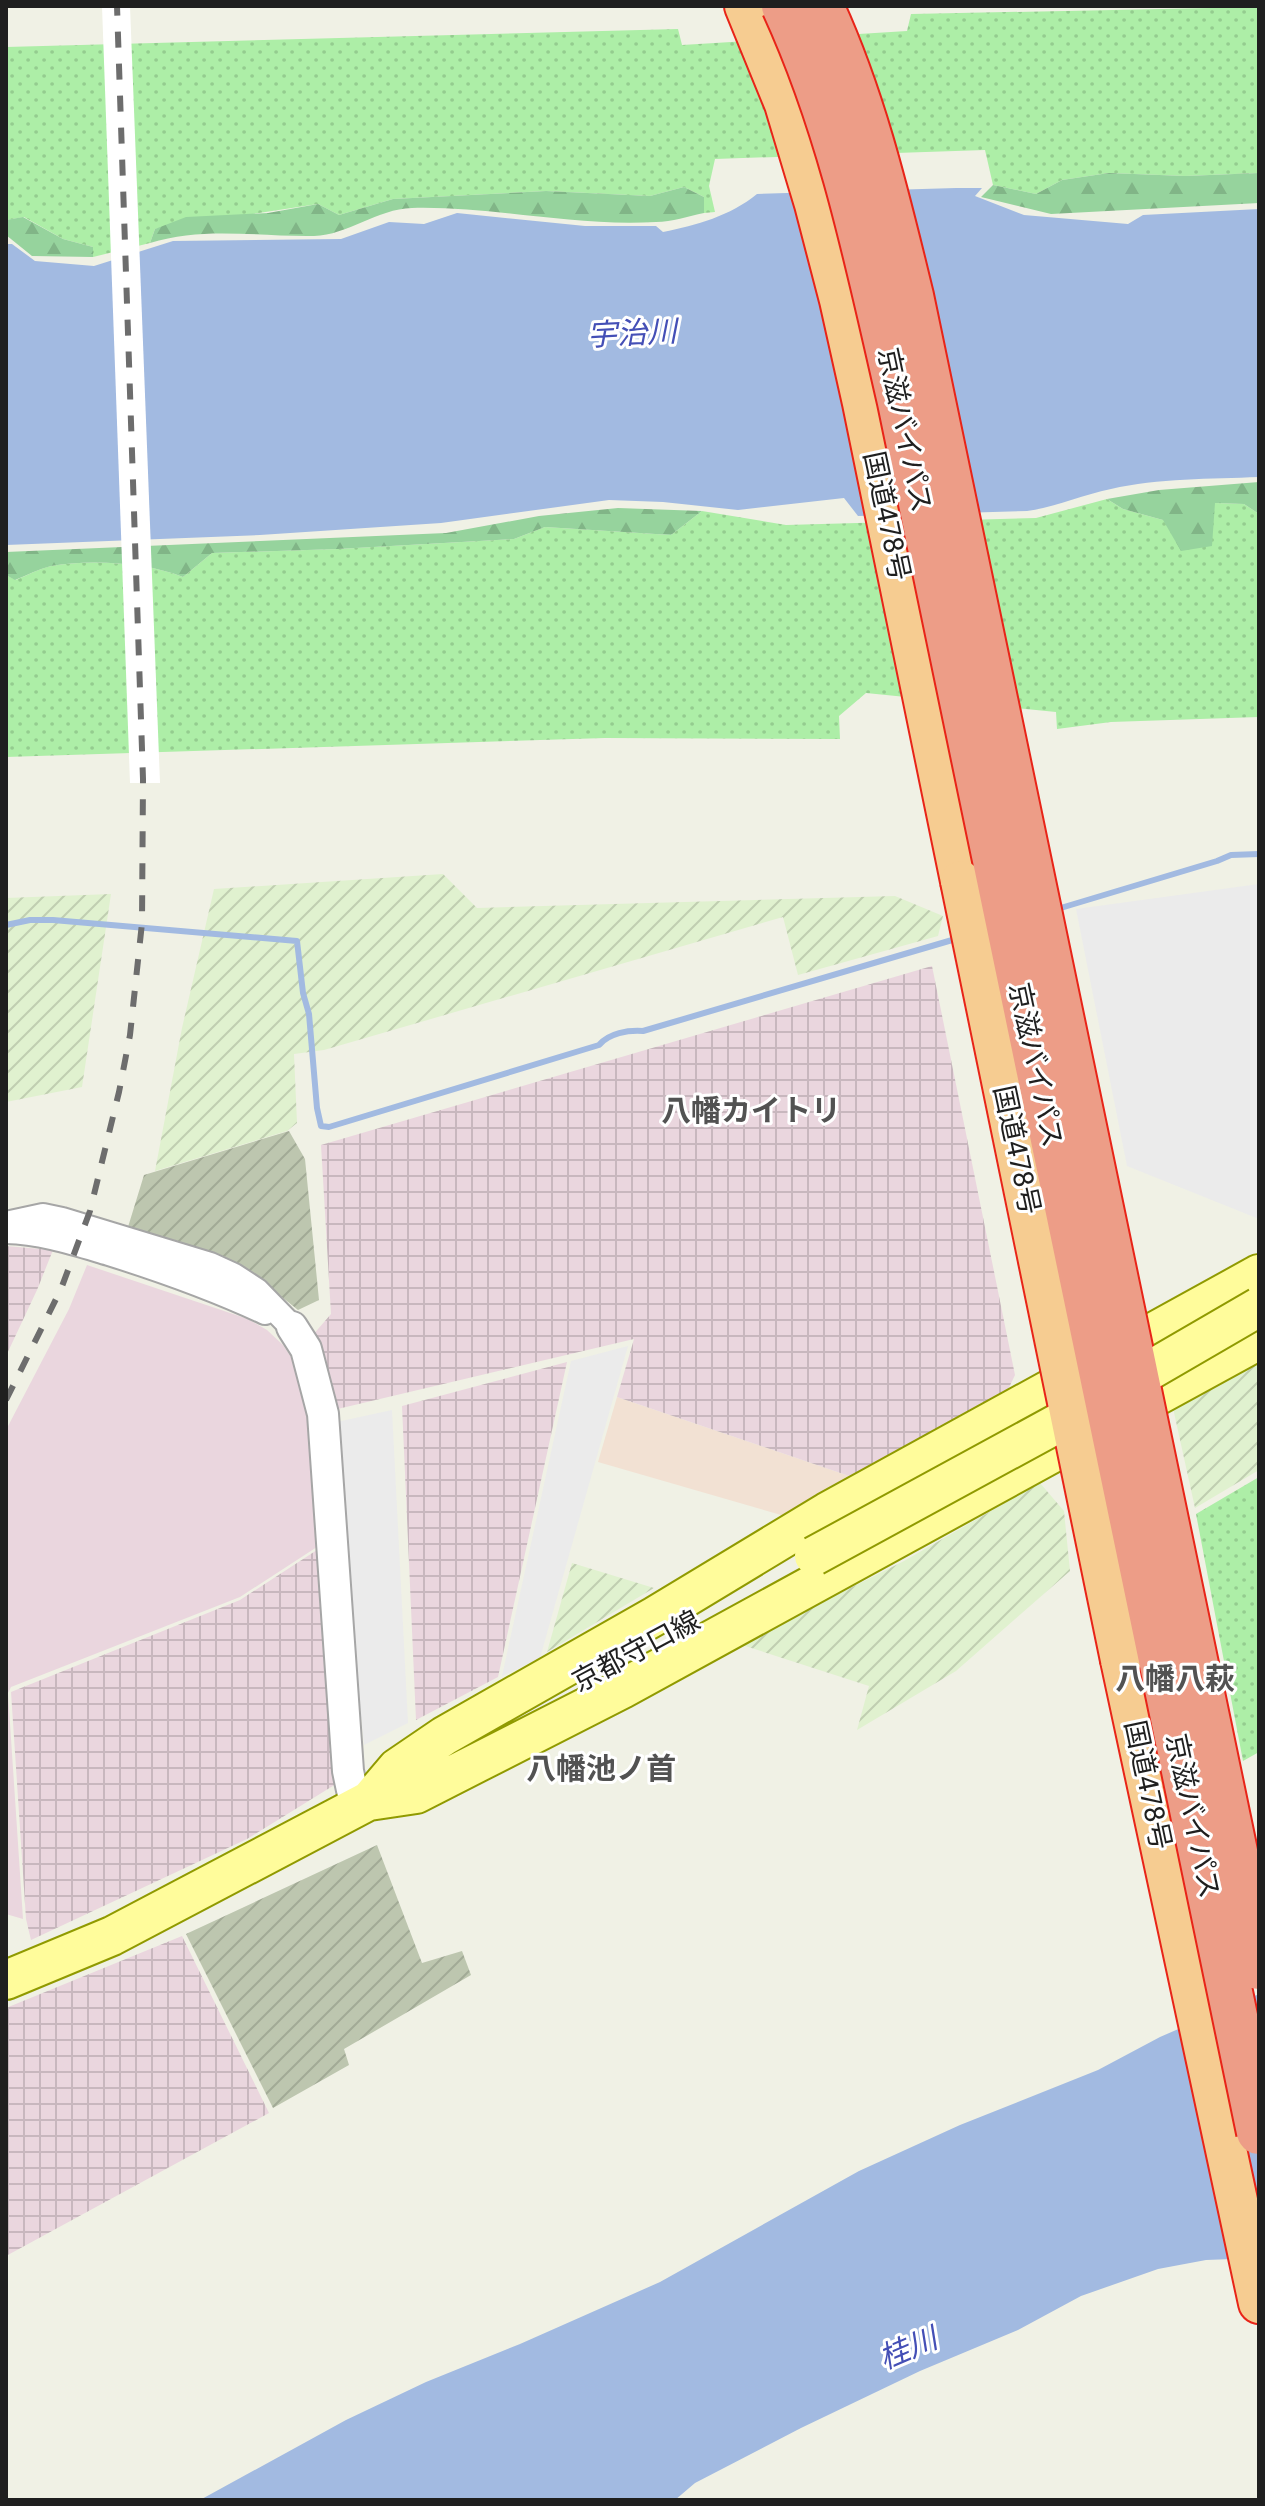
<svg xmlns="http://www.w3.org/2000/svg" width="1265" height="2506" viewBox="0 0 1265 2506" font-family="Roboto,'Noto Sans JP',sans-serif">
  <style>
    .commercial { fill: #f2e1d3 }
    .industrial { fill: url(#industrial-grid) }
    .railway { fill: #ead6de }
    .construction { fill: url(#construction-furrows) }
    .farmland { fill: url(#farmland-furrows) }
    .grass { fill: url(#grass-dots) }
    .forest { fill: url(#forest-firs) }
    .parking { fill: #ebebeb }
    .water { fill: #a2bae1 }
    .pier { fill: #fff }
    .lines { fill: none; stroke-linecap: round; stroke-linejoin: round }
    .stream { stroke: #a2bae1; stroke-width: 6 }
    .minor-casing { stroke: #a6a6a6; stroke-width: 28 }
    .tertiary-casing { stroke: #a6a6a6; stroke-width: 34 }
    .primary-casing { stroke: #909a00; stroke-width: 42 }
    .trunk-casing { stroke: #e82418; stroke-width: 44 }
    .minor { stroke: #fff; stroke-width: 24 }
    .tertiary { stroke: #fff; stroke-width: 30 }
    .primary { stroke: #fffc9b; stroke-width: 38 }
    .trunk { stroke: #f6cc91; stroke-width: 40 }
    .rail { stroke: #6d6d6d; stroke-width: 6; stroke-dasharray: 16 16; stroke-linecap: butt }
    .primary-bridge-casing { stroke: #909a00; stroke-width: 42; stroke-linecap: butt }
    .trunk-bridge-casing { stroke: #e82418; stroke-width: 44; stroke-linecap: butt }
    .motorway-bridge-casing { stroke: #e82418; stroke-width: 48; stroke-linecap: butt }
    .primary-bridge { stroke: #fffc9b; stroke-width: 38 }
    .trunk-bridge { stroke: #f6cc91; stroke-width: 40 }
    .motorway-bridge { stroke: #ed9d87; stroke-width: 44 }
    .labels { text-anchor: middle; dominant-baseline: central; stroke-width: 6; stroke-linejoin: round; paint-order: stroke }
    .street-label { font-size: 28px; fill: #1f1f1f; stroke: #fff }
    .water-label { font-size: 30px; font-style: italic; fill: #444fb6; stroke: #fff }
    .neighbourhood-label { font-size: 30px; font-weight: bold; fill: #525252; stroke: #fff }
  </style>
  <defs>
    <pattern id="industrial-grid" width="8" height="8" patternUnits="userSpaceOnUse" patternTransform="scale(2)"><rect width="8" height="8" fill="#ead6de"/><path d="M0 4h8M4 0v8" fill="none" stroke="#c8b7be"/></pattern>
    <pattern id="construction-furrows" width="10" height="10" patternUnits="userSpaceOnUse" patternTransform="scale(2)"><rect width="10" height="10" fill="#bdc6af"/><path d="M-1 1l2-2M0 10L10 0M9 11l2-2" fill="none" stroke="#a2aa96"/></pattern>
    <pattern id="farmland-furrows" width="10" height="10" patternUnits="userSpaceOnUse" patternTransform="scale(2)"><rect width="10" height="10" fill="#e0f1cf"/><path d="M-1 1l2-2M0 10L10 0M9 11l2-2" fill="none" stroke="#c0ceb1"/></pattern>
    <pattern id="grass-dots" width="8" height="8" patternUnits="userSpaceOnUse" patternTransform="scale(2)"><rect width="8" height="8" fill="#adeea7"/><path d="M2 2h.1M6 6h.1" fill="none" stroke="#94cc8f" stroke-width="1.8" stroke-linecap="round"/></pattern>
    <pattern id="forest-firs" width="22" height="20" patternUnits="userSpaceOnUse" patternTransform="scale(2)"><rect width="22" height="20" fill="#96d39d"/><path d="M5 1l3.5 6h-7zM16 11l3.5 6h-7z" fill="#81b587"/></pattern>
  </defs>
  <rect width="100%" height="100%" fill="#f0f1e5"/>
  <path class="commercial" d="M617,1397L858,1479L788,1517L598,1462Z"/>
  <path class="industrial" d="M932,966L1015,1375L1003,1400L858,1479L617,1397L634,1339L329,1411L312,1336L331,1314L321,1145Z
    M6,1246L53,1250L37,1290L6,1356Z
    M567,1362L498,1677L416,1720L402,1406Z
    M320,1548L336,1784L247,1839L31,1940L26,1919L11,1692L240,1600Z
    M182,1936L269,2113L6,2256V2008Z"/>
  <path class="railway" d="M87,1265L248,1319L267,1330L283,1345L295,1363L310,1419L320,1545L240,1597L11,1687L8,1693L23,1919L6,1914V1430L69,1309Z"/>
  <path class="construction" d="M289,1131L305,1159L319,1300L298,1310L246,1268L223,1256L128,1227L144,1175Z
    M377,1845L422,1963L462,1951L471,1975L344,2049L349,2065L273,2108L186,1934Z"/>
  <path class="farmland" d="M443,874L477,908L895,896L943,916L938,936L798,975L783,917L324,1050L294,1054L297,1123L287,1131L155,1171L182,1028L214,889Z
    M111,894L82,1087L6,1102V898Z
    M1259,1361V1470L1195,1508L1173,1408Z
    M1040,1483L1064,1511L1070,1571L956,1671L857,1730L869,1686L739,1644L904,1561Z
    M572,1563L654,1588L547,1652Z"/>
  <path class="grass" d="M1259,7V173L1185,176L1109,173L1062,180L1036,194L993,185L985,150L715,159L709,186L715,212L704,213V197L684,187L650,196L546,191L393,199L339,215L318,204L155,229L150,243L93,257V247L63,239L24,217L6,220V47L678,29L682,45L907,31L911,14Z
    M1107,499L1123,509L1163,520L1215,503L1244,504L1259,514V717L1111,722L1057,729L1056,712L866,693L839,716L840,739L605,738L6,757V575L16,580C27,575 39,569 51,566C89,559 147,562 183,577L212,553L338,549L514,539L545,527L671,535L702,511L786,525L1036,518Z
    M1259,1477V1752L1243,1761L1196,1514Z"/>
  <path class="forest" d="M1109,173L1185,176L1259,173V203L1051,214L981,197L993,185L1036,194L1062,180Z
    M684,187L704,197V213C688,216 672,222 656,222C574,227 494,206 412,208C377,209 348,235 314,236C258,237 204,226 150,243L155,229L186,217L268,213L318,204L339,215L393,199L546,191L650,196Z
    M23,217L63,239L93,247V257L32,256L6,235V220Z
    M1259,482V514L1244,504L1215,503L1212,546L1181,551L1163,520L1123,509L1107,499L1159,490Z
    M618,508L702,511L671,535L545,527L514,539L338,549L212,553L183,577C147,562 89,559 51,566C39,569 27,575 15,580L6,575V552L446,533L539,516Z"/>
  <path class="parking" d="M1259,884V1219L1127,1166L1076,909Z
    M628,1346L540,1658L502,1676L571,1361Z
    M392,1410L408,1723L364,1745L351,1622L346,1528L332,1423Z"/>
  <path class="water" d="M956,188H982L975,196L1024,215L1128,224L1143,215L1259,209V477C1211,479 1158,478 1111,489C1082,495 1056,507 1027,511L858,516L844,498L738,510L663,502L609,500L441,523L260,535L6,545V244H12L35,261L94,266L173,241L341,239L389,222L424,224L457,213L585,226H656L663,232C697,225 730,216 757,194Z
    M1259,1994V2258L1206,2260L1158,2269L1081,2296L1018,2330L920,2371L801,2428L695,2483L675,2500H200L346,2420L426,2382L520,2344L660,2282L859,2171L960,2125L1098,2070L1160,2037Z"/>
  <path class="pier" d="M102,6H130L160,783H130Z"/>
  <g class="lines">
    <path class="stream" d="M1054,910L1217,861L1231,855L1259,854
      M6,925L30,920H53L297,941L303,993L309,1014L317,1108L321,1126L329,1127L599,1045C609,1033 628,1030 643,1031L959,938"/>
    <g class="minor-casing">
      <path id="minor" d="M6,1224L43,1216L62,1220L210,1265L234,1276L257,1291L292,1327
        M6,1231C42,1232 75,1243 109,1253C163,1270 214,1288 265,1312"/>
    </g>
    <g class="tertiary-casing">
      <path id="tertiary" d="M292,1327L306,1349L323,1414L348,1771L356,1809"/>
    </g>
    <g class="primary-casing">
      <path id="primary" d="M369,1801L397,1768L444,1736L655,1616L827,1512L1259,1274
        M369,1801L416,1794L622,1689L1259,1340
        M6,1980L112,1936L391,1789"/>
    </g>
    <g class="trunk-casing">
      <path id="trunk" d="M745,6L785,104L815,204L840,300L863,403L961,881
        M1121,1660L1259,2303"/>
    </g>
    <use href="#minor" class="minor"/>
    <use href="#tertiary" class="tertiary"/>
    <use href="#primary" class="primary"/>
    <use href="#trunk" class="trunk"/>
    <path class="rail" d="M6,1400L61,1289L90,1211L119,1092L130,1035L142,923L143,779L117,6"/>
    <g class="primary-bridge-casing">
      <path id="primary-bridge" d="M814,1556L1073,1415L1259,1307"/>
    </g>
    <g class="trunk-bridge-casing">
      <path id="trunk-bridge" d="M961,881L1121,1660"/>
    </g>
    <g class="motorway-bridge-casing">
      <path id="motorway-bridge" d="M784,6C842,132 869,268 900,402L1259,2132
        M821,6C864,99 887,198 911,296L1259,1967"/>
    </g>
    <use href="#primary-bridge" class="primary-bridge"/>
    <use href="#trunk-bridge" class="trunk-bridge"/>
    <use href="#motorway-bridge" class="motorway-bridge"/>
  </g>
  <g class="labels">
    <g class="street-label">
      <text transform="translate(905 430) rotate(78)">京滋バイパス</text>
      <text transform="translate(887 516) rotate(78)">国道478号</text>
      <text transform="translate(1036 1065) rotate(78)">京滋バイパス</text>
      <text transform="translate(1017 1150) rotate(78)">国道478号</text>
      <text transform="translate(636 1651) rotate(-28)">京都守口線</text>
      <text transform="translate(1148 1785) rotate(78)">国道478号</text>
      <text transform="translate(1193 1816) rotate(78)">京滋バイパス</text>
    </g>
    <g class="water-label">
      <text transform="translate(632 333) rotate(-3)">宇治川</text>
      <text transform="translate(908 2348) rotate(-23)">桂川</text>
    </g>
    <g class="neighbourhood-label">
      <text x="751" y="1110">八幡カイトリ</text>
      <text x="1175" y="1678">八幡八萩</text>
      <text x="601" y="1768">八幡池ノ首</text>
    </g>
  </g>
  <rect width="1265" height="2506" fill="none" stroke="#1f1f1f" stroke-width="16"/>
</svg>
